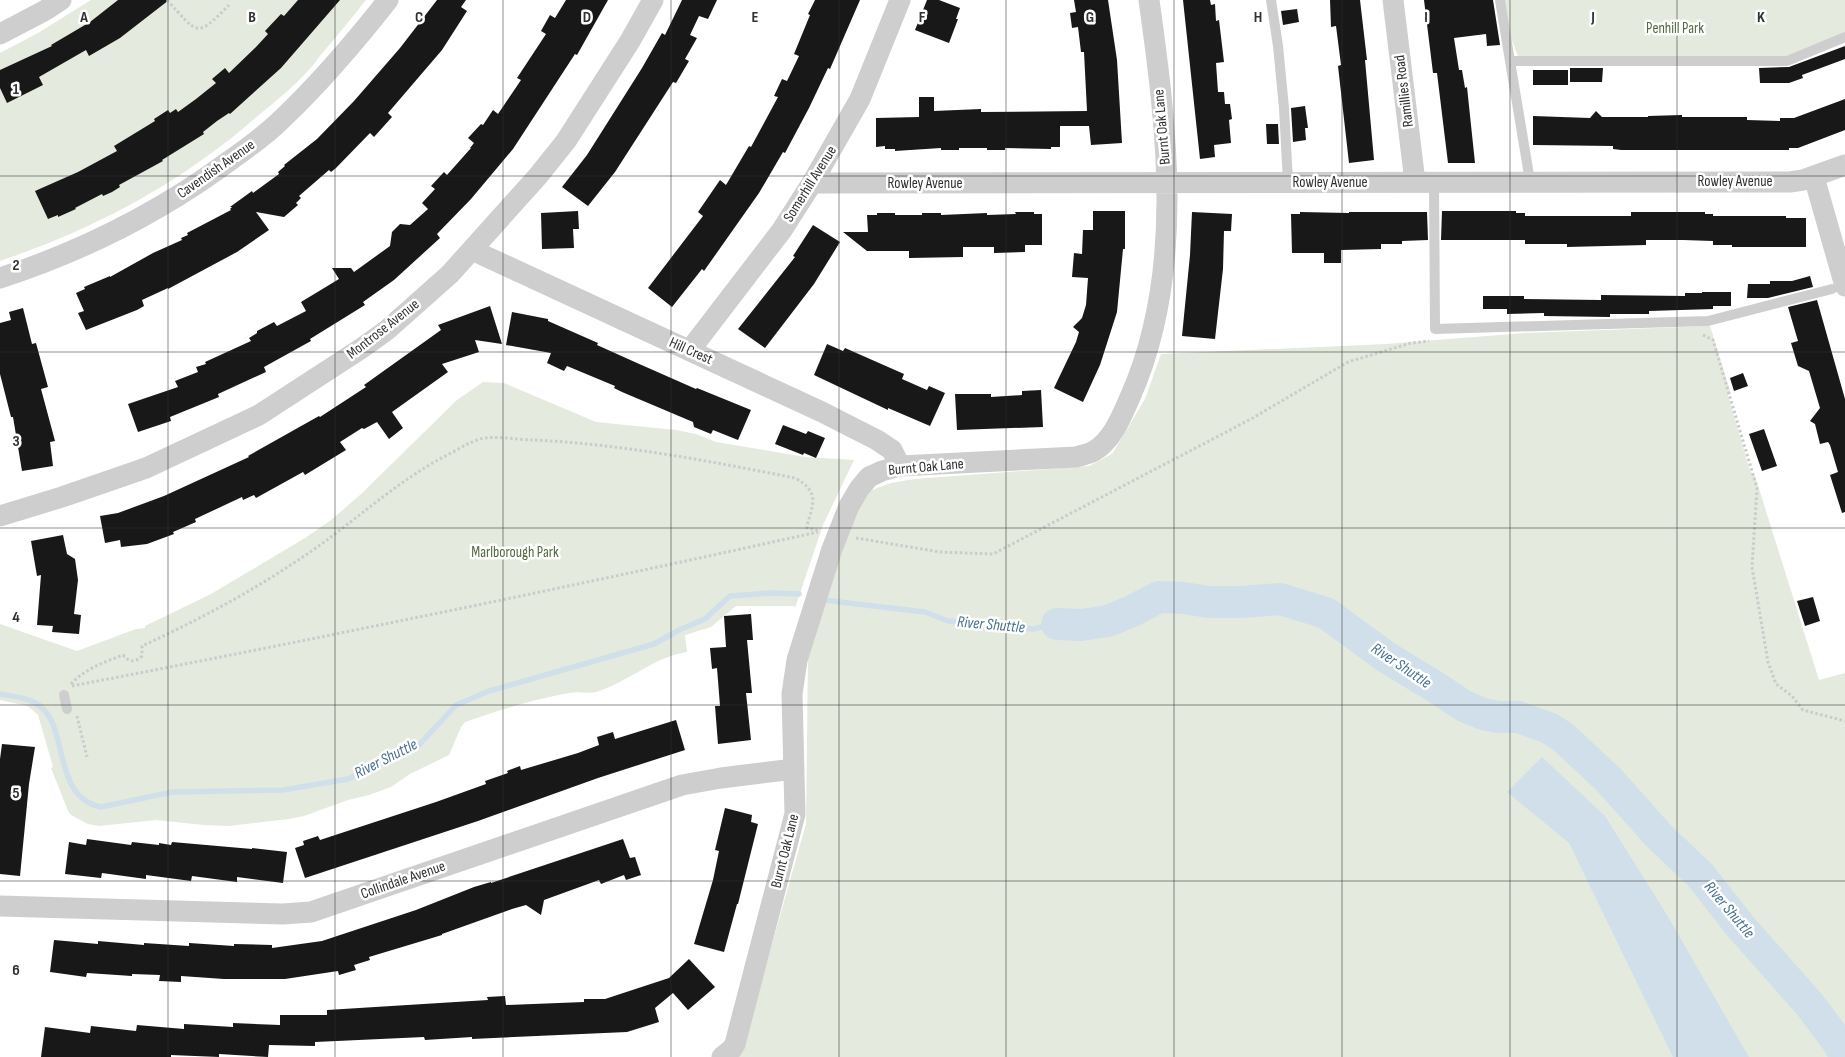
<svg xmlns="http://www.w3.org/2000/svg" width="1845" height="1057" viewBox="0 0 1845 1057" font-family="'Sofia Sans Condensed',sans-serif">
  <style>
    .green { fill: #e4eade }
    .water { fill: #d0dfea }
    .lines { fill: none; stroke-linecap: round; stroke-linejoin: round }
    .stream { stroke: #d0dfea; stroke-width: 5.5 }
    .river { stroke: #d0dfea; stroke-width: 32 }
    .building { fill: #181818 }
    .path { stroke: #cbcbcb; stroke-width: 3; stroke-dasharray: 2.5 2.5; stroke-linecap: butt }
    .lane { stroke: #cecece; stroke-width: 10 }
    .street { stroke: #cecece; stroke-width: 21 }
    .grid { fill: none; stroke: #313131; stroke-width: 1; stroke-opacity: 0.55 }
    .labels { text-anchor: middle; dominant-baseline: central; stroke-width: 5; stroke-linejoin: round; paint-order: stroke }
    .park-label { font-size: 15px; fill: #546942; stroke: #fff }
    .street-label { font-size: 15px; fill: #313131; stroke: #fff }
    .water-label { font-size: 16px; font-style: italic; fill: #46708d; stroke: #fff }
    .grid-label { font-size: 16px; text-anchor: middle; font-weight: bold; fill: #313131; stroke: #fff; stroke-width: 5; stroke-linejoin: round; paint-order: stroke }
  </style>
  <rect width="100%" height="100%" fill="#fff"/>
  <path class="green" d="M91,0H366C353,17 339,33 325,50C318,58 313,66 306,73C292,88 276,101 260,114C183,182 97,228 0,261V53L38,33Z
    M1505,0H1845V33L1786,57L1518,56L1511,38Z
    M1710,326L1731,394L1728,395L1750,471L1755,476L1819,680L1845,673V1057H733L742,1050L806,824L808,659L839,559L860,504L872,490L891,483L914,479L1089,466L1112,454L1145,399L1161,354L1386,344L1525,333Z
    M483,382L504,383L596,422L676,430L696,434L716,442L805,457L854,460L823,525L795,608L794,606H736L711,627L685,635L687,652C653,657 629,682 596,692C587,694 578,691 569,693C534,699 499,710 465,722L461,727L449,755L410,774L391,787L369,795L348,800L304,816L289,819L229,826L204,825L156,820L99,826L88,824L71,815L68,811L51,768L53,767L38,715L28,706L0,700V624L77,651L136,629L145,628V626L211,594L305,538L331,520L360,495L457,400Z"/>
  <path class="water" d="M1542,757L1605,816L1667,915L1749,1057H1673L1569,843L1507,792Z"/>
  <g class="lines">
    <path class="stream" d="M823,600L925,612L948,621L1033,629L1057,624
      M0,694C14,697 29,697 40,706C69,728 52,797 101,807L172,792L283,790L348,779L418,746L456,705L489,691L654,644L681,629L705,619L730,596L771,593L799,594"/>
    <path class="river" d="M1057,624L1081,625L1108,621L1132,611L1159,597L1183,598L1209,602H1241L1280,599L1326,613L1386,657L1437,688L1464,706L1483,714L1498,717H1518L1549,728L1563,737L1608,779L1659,836L1701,876L1740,926L1810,1005L1837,1041L1845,1055"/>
  </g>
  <path class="building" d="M118,0H169L120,38L89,56L86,50L39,77L43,85L7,103L0,88V70L52,46L51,45L90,22Z
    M298,0H340L281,68L230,114L229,113L217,121L203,132L204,134L162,160L163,161L119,185L120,187L112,192L103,196L102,194L75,208L76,209L58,217V215L48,219L35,191L78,172L117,151L114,146L155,121L154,119L168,110L170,113L176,109L178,112L196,99L216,83L212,79L225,68L229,73L256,47L268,34L265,31L281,14L284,16Z
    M437,0H466L461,7L467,11L442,50L388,113L392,117L374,137L370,133L336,168L331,172L329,170L299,196L301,198L296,203L298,205L284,217L256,212L269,230L237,252L168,289V288L142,300L144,306L137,310L86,330L78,313L84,311L76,293L85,289L84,287L110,276V277L153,253L182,240L181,238L188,235L187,233L231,210L230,209L232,207H230L252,191L253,193L279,174L278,172L285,166L284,165L317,139L354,101L400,48Z
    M566,0H608L577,55L575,54L513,149L471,199L437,234L440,238L394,280L363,302L365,305L310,339L311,341L264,367L266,372L218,394L219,397L170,417L171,421L138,432L128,404L178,387L175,381L198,372L196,367L206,364L205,362L251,341L249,338L257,333V331L274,322L277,326L306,311L301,302L339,279L332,268H351L354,272L390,246L392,232L400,224L410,225L428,209L422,203L435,189L431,186L444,172L447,175L471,148H470L474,143L468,138L481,124L483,125L493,110L498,114L521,80L517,78L546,34L541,31L550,15L555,18Z
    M682,0H717L708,19L699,16L690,35L697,38L685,59L689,61L676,83L673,82L615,172L588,206L562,187L587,155L642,68L662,33L665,35Z
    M815,0H860L830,69L828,68L809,108L785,153L783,152L759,193L704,271L702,269L672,307L648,288L703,216L698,212L720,180L726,185L749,146L751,147L778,97L774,96L782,79L787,81L799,56L794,54L810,15L808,14Z
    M927,0H939L960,8L956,19H958L949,43L915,30Z
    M1074,0H1108L1117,60L1122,143L1091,145L1089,126H1060V147H1051V149L1005,148V150H987V148H959V150H941V148L895,151V149H885V146L876,147V118L919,117V97H934V111L981,109V112L1087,111L1084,52H1081L1078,27L1072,28L1070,13L1076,12Z
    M1183,0H1210L1211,5L1215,4L1216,21L1219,20L1224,62L1216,63L1218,92H1224L1225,104H1230L1232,119L1229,120L1231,143L1214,145L1215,157L1200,159Z
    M1330,0H1360L1367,60H1365L1374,160L1349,163L1338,66L1341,65L1336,26L1331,27Z
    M1424,0H1493L1500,45L1487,46L1486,34L1454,38L1459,70H1462L1465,88L1467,87L1475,163H1448L1437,73H1433Z
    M1297,9L1299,22L1283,25L1281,11Z
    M1845,46V59L1802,75L1803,78L1789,83H1760L1759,68L1789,67Z
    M1570,68H1603L1602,82H1570Z
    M1533,70H1568V85H1533Z
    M1845,99V130L1798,148H1789V150H1621L1613,149V146L1533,145V116L1590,118L1596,111L1602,117H1648V116L1682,115V117H1747V120L1780,121V118H1794Z
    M1305,106L1308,128H1305L1306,140L1293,142L1291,108Z
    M1266,124H1278L1279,144H1267Z
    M578,211L579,229H573L574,248L542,249L541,213Z
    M1093,211H1125V249H1123L1117,312L1100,365L1083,402L1054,388L1076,342L1079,332L1073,327L1082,318L1086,305L1088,278L1072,277L1074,253L1082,254L1083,230H1093Z
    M1516,211V213H1525V216H1631V212H1705V214H1713V216H1786V218H1806V247H1732V245H1713V241L1683,240H1646V245L1567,247V244H1525V240H1441L1442,211Z
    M1015,212H1034V214H1042V245H1025V252L994,253V247H963V257L909,258V251H867L843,232H868L867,215H877V213H895V215H922V213H941V215L987,213V215L1016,214Z
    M1192,212L1232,214L1231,231H1224L1223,269L1215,339L1182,336L1190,255Z
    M1300,212L1349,213V212H1427L1428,240L1402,241V244H1381V249L1341,250V263H1324V253H1292L1291,214H1300Z
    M813,225L840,242L814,284L765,348L738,329L795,257L793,256Z
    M1810,276L1813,287L1768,298H1747L1748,284H1770V281H1792Z
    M1702,292H1731V306H1713V309L1649,311V314H1610V317L1544,316V313L1507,314V309H1483V296H1524V299L1601,300V295L1685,296V293H1702Z
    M1817,300L1845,399V512L1842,513L1830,475L1838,472L1830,445L1828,442L1820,444L1815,424L1810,421L1820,408L1809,371L1798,366L1791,343L1798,341L1788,307Z
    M490,306L502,344L475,340L479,352L442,364L448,372L392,412L403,428L389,439L377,422L364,429L362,428L340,442L346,450L305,475L303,472L256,498L254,495L243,500L242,497L195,519L196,522L173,532L174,534L147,544L121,547L120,540L105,543L100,516L118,513L164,496L249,457L248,456L319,416L320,417L366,387L364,385L441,330L438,325Z
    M23,308L32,344L36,343L48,387L41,389L55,441L50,442L53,466L22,471L13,417H11L0,374V323L11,320L9,312Z
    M512,312L548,319V321L598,343L597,345L637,363L696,389L697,388L751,410L738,440L713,430L711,434L694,427L693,422L622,392L614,388L615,386L567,366L564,371L547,363L551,353L506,345Z
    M827,344L843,351L845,348L904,374L902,379L927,390L929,386L945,393L930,426L888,408V410L814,375Z
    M1743,373L1748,386L1734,391L1730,378Z
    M1041,390L1043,427L957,430L955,394H991V397L1022,395V391Z
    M783,425L806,434L808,431L825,438L816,458L804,453L803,455L775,444Z
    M1764,429L1777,466L1762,471L1749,434Z
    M63,535L67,554L75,559L78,580L74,614L81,615L79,634L52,632L53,626L37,625L41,575L37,576L31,541Z
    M1813,597L1820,621L1805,626L1797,601Z
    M751,614L753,640H747L752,693H746L751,740L718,744L715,706H720L717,668L712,669L710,648L726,647L724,616Z
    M676,720L685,750L598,778L478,821L305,878L295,848L304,845L303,841L318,836L320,840L436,802L486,784L485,781L508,773L507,771L520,766L521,770L578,753L599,745L597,737L613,732L615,739Z
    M2,744L35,747L29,784L20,876L0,874V759Z
    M725,808L752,815L751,822L758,824L738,904H737L724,952L694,944L713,880L719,851L715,850Z
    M87,839L131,845L132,842L159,845V843L171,845L172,842L252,849V848L287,852L283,883L237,877V882L192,876L191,881L146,875V879L102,873L101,878L65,874L69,842L86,845Z
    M623,839L630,858L635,857L641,875L626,880L624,875L601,884L599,880L544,900L541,915L526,905L512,909L442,934V935L369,957L370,960L354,965L356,970L339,975L338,971L285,979H224L181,976V982L159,981L160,975L132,974V976L87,973L86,977L50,972L54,940L98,944V941L144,945V943L189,946V943L234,946V944L272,945V948L322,941L416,910L474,887L491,882V883Z
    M689,959L715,987L688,1010L673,993L655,1008L659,1022L627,1032L472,1039V1037L425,1040L424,1037L315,1042V1046L269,1045L268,1057L219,1054V1057L171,1055V1057H41L45,1027L90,1033L91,1026L136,1031L137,1025L184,1029V1024L233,1027V1023L280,1025V1015H327V1010L488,1000L487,997L505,996L506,1005L584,1002V999H605L669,978Z"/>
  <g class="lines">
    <path class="path" d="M167,0C198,33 195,40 229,5
      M1703,335L1713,340L1757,488L1752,567L1768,662L1776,684L1792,696L1803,710L1845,721
      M856,538L940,552L993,554L1251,419L1348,362L1411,343L1429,341
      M71,684C85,669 104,662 123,655C129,662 135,663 142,656V646C201,619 260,587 313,550C360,517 402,477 453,452C462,447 470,442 480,439C494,435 518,440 533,440C621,444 709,461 795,478C819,491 814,503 807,525V528L820,531
      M72,686C321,638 570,587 818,532
      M77,716L87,757"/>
    <path class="lane" d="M1271,0L1278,46L1284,108L1288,182
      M1500,0L1510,61
      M1434,181L1435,329L1708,321L1832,289
      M1530,181L1510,61H1787L1845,37
      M64,695L67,709"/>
    <path class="street" d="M1393,0L1415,182
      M0,34L44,11L61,0
      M1814,177L1845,286
      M812,183L1790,182L1803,180L1845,165
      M472,250L822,412L877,440L892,450L900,466
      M0,278C83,251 162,211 232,159C249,147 267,134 282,119C321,82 355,42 388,0
      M690,350L782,230L812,183L860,99L900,0
      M0,516L62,497L146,468L259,415L362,348L387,330L450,274L538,176L566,141L630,41L653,0
      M0,906L283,914L311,912L682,785L721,778L794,769
      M722,1057L732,1049L735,1044L795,814L792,694L797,660L832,549L849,506L859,489L869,477L882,471L900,466L1076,457C1082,455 1089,454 1094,451C1113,440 1122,415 1131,395C1185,272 1167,129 1149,0"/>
  </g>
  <path class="grid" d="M168,0V1057M335,0V1057M503,0V1057M671,0V1057M839,0V1057M1006,0V1057M1174,0V1057M1342,0V1057M1510,0V1057M1677,0V1057M0,176H1845M0,352H1845M0,528H1845M0,705H1845M0,881H1845"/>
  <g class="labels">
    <g class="park-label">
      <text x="1675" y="28">Penhill Park</text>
      <text x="515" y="552">Marlborough Park</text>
    </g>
    <g class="street-label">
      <text transform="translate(1404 91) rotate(-97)">Ramillies Road</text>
      <text transform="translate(1162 127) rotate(-95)">Burnt Oak Lane</text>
      <text transform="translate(216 169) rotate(-35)">Cavendish Avenue</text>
      <text x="1735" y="181">Rowley Avenue</text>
      <text x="1330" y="182">Rowley Avenue</text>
      <text x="925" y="183">Rowley Avenue</text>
      <text transform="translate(810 184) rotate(-58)">Somerhill Avenue</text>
      <text transform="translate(383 329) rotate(-38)">Montrose Avenue</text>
      <text transform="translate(691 351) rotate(24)">Hill Crest</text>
      <text transform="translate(926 467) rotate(-5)">Burnt Oak Lane</text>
      <text transform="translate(785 851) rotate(-76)">Burnt Oak Lane</text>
      <text transform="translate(403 880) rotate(-19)">Collindale Avenue</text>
    </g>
    <g class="water-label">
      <text transform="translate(991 625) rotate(5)">River Shuttle</text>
      <text transform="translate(1401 666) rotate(34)">River Shuttle</text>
      <text transform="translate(386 759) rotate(-27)">River Shuttle</text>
      <text transform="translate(1729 910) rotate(50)">River Shuttle</text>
    </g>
  </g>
  <g class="grid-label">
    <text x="84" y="22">A</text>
    <text x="252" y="22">B</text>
    <text x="419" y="22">C</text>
    <text x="587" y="22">D</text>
    <text x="755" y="22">E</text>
    <text x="922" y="22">F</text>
    <text x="1090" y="22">G</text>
    <text x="1258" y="22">H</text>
    <text x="1426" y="22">I</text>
    <text x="1593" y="22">J</text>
    <text x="1761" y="22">K</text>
    <text x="16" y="94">1</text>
    <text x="16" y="270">2</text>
    <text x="16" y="446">3</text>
    <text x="16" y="622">4</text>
    <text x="16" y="798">5</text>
    <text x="16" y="975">6</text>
  </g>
</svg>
